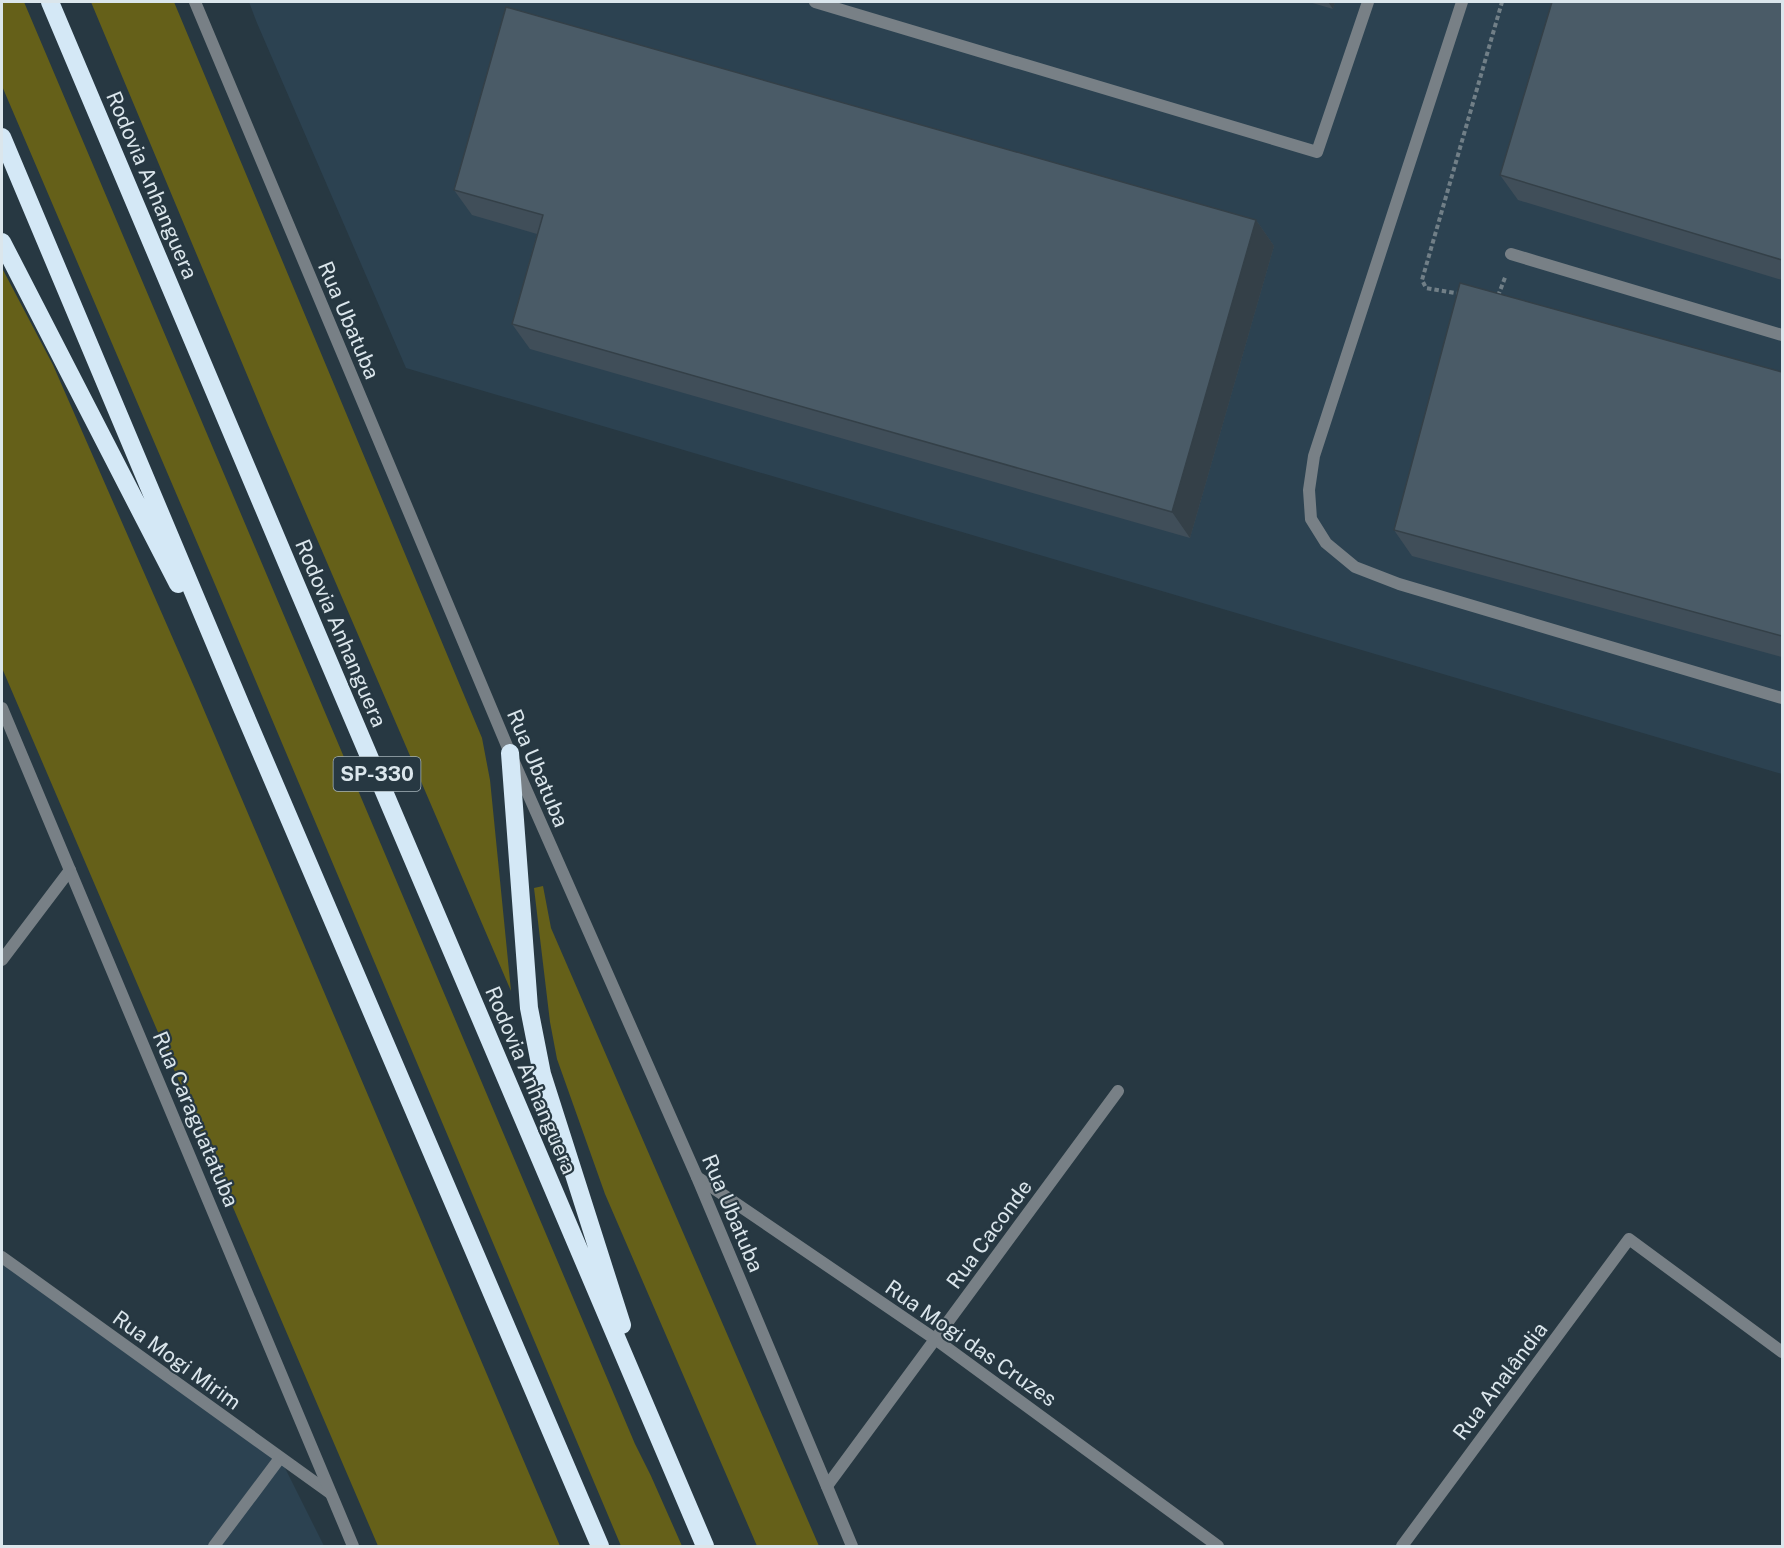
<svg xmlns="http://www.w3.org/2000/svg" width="1784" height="1548" viewBox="0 0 1784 1548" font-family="'Public Sans',sans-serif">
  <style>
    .built { fill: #2c4251 }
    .green { fill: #656019 }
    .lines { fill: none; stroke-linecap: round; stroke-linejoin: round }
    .path { stroke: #717f87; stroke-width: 4; stroke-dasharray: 4.5 3; stroke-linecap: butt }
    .service { stroke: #788086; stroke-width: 12 }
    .minor { stroke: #788086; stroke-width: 12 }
    .tertiary { stroke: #788086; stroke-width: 12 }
    .motorway { stroke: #d4e8f6; stroke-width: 18 }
    .wall { fill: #404e59 }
    .shaded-wall { fill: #344048 }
    .building { fill: #4a5b67; stroke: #344048; stroke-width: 1.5 }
    .labels { text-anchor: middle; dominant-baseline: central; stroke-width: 4.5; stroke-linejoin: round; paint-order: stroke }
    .shield { fill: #273842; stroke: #a5b2b9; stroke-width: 1.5 }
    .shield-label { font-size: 20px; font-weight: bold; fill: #dbe6ec }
    .street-label { font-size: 21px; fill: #dbe6ec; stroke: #273842 }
  </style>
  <rect width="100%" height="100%" fill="#273842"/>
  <path class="built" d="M249,2H1782V774L406,368L257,23Z
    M2,1256L280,1458L324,1546H2Z"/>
  <path class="green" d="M2,2H24L635,1444L651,1476L682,1546H621L211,575L2,86Z
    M91,2H174L482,738L490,780L511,991L268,425Z
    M2,268L53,365L195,689L560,1546H378L2,668Z
    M543,886L551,928L819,1546H757L605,1194L557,1059L550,1022L534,888Z"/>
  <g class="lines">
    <path class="path" d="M1461,294L1426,288L1422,280L1502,2
      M1498,296L1506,275"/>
    <path class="service" d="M815,2L1317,152L1368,2
      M1462,2L1314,456L1309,490L1311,519L1326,543L1355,567L1399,584L1782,698
      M1511,254L1782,335"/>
    <path class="minor" d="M2,960L70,870
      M697,1177L935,1339L1218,1546
      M2,1257L330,1493
      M827,1486L1118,1091
      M214,1546L280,1458
      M1402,1546L1629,1239L1782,1352"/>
    <path class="tertiary" d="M195,2L510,753L697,1177L852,1546
      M2,708L353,1546"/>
    <path class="motorway" d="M50,2L297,587L705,1546
      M2,137L242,708L600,1546
      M2,242L178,584
      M510,753L529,1008L542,1074L622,1325"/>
  </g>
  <path class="wall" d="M1309,2H1335L1333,9Z
    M1782,2V280L1518,200L1500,175Z
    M454,190L1256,220L1274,246L1190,538L530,349L512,324L537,234L472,215Z
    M1782,372V657L1412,556L1394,530Z"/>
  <path class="shaded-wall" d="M1328,2H1335L1333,9Z
    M1256,220L1274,246L1190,538L1172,512Z"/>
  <path class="building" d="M1552,2H1782V260L1500,175Z
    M506,7L1256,220L1172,512L512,324L543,215L454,190Z
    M1460,283L1782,372V636L1394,530Z"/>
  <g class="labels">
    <rect class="shield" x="333.5" y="757" width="87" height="34" rx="4.5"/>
    <g class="shield-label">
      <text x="377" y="774">SP-330</text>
    </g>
    <g class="street-label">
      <text transform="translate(152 185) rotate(67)">Rodovia Anhanguera</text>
      <text transform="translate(349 320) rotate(67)">Rua Ubatuba</text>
      <text transform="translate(341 633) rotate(67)">Rodovia Anhanguera</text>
      <text transform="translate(538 768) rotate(67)">Rua Ubatuba</text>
      <text transform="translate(531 1080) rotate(67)">Rodovia Anhanguera</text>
      <text transform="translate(196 1119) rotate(67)">Rua Caraguatatuba</text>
      <text transform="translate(733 1213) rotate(67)">Rua Ubatuba</text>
      <text transform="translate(989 1234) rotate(-54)">Rua Caconde</text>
      <text transform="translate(971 1343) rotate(35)">Rua Mogi das Cruzes</text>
      <text transform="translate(177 1360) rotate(36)">Rua Mogi Mirim</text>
      <text transform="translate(1500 1381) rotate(-53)">Rua Analândia</text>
    </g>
  </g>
  <rect width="1784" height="1548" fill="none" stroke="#dbe6ec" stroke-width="6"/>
</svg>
